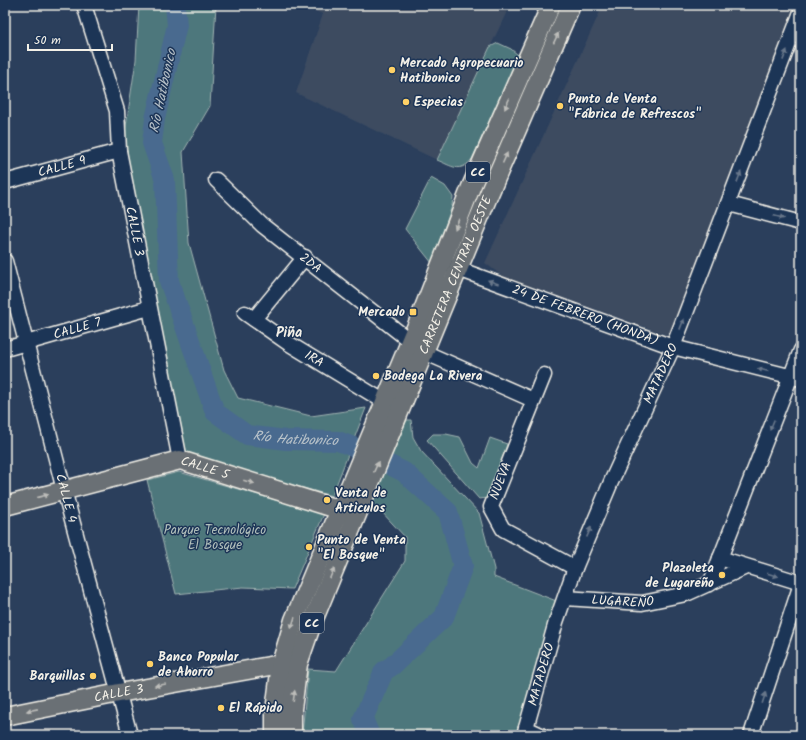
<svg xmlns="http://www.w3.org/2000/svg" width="806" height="740" viewBox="0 0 806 740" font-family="Kalam,sans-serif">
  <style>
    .built { fill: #3c4b61 }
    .green { fill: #4e777b; stroke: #a1b4b2 }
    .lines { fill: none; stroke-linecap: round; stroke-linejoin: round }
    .river { stroke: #486b8f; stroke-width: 20 }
    .minor-casing { stroke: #f4f1e8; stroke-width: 17 }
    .major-casing { stroke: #f4f1e8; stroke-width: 21 }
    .minor { stroke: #1d3557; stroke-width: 14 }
    .major { stroke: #6a7074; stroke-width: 18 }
    .oneway { fill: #bdbdba }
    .oneway2 { fill: #68778a }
    .poi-dot { fill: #ffd166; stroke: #1d3557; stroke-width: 1.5 }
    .labels { text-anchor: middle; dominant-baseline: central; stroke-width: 3; stroke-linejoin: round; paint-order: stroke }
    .shield { fill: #1d3557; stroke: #b4b9bc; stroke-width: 1 }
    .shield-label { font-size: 12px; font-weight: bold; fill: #f4f1e8 }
    .poi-label { font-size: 13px; font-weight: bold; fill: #f4f1e8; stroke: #1d3557; text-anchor: start }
    .street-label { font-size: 13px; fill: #f4f1e8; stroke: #1d3557 }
    .park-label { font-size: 13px; fill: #b2c0bc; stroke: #1d3557 }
    .water-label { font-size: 14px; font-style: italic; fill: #b8c2c9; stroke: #1d3557 }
    .neighbourhood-label { font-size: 14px; font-weight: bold; fill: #f4f1e8; stroke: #1d3557 }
  </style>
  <rect width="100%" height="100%" fill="#2b3f5c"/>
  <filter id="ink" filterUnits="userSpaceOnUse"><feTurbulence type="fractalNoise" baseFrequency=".025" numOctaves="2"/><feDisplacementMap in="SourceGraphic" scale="8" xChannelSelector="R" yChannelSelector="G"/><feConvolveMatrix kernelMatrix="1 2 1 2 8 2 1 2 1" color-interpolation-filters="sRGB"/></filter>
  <g filter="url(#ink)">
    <path class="built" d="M304,5H510L437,160L296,93L323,14L303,7Z
      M603,5H796L673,337L502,276L485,263Z
      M5,304L14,338L5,341Z"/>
    <path class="green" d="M139,5H216L210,106L183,152L189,243L224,370L238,398L311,416L366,408L332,496L186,455L151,308L124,139L136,60Z
      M498,43L511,49L518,55V58L472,159C460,174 452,166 437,160L490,47Z
      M431,178L445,186L453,197L452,206L432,263L405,229Z
      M407,420H411L413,437L421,451L479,513L494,569V577L559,602L519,735H464L459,733L458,735H302L308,669L336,671L405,561V537L380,510L369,508Z
      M433,434H446L460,437L473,463L479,468L490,438L507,444L494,485L487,498L479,499L427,440Z
      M179,472L324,514L292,589L243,587L176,594L147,480Z"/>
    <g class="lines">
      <path class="river" id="s1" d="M175,5L177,25L155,119L152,143L165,180L169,281L215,412L247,435L286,440L338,441L351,446L404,472L448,512L463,566L444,617L392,666L384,671L363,719L370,735"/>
      <g class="minor-casing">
        <g id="minor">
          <path id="s2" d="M84,5L117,111L119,151L180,460"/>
          <path id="s3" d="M216,180L262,225L424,352L533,400"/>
          <path id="s4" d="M5,182L119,151"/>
          <path d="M729,204L801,223"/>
          <path id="s5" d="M5,261L64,490L130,735"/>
          <path id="s6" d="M450,266L673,347L801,379"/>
          <path id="s7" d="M245,313L288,343L385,402"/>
          <path d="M254,319L305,257"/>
          <path id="s8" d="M5,349L149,308"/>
          <path d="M544,375L491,507L503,529L575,568"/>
          <path d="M720,558L801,583"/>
          <path d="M710,584L801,350"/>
          <path id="s9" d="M565,598L642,603L686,594L746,567"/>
          <path d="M526,728L541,735"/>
          <path id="s10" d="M524,735L556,622L575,568L611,482L673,347L801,12"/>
          <path d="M751,735L801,584"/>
        </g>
      </g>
      <g class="major-casing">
        <g id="major">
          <path id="s11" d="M5,506L180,460L350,513"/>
          <path id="s12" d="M5,716L119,693L281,664"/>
          <path d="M275,735V711L281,664L294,620L420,318L471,187L551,5"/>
          <path id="s13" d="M292,735V709L298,664L311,626L489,194L571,5"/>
        </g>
      </g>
      <use href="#minor" class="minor"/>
      <use href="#major" class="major"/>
    </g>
    <defs><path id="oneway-solid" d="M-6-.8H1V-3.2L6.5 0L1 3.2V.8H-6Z"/></defs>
    <g class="oneway">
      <use href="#oneway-solid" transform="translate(556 38) rotate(-65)"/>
      <use href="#oneway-solid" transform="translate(507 104) rotate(114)"/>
      <use href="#oneway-solid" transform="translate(505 158) rotate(-66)"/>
      <use href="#oneway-solid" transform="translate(457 224) rotate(111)"/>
      <use href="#oneway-solid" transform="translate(376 467) rotate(-66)"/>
      <use href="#oneway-solid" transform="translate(249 482) rotate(16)"/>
      <use href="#oneway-solid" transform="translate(43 496) rotate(-15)"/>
      <use href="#oneway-solid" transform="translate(332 573) rotate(-68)"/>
      <use href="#oneway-solid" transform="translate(293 623) rotate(108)"/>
      <use href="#oneway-solid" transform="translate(160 685) rotate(170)"/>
      <use href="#oneway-solid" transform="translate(294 696) rotate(-82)"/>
      <use href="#oneway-solid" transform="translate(32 710) rotate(169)"/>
    </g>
    <g class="oneway2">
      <use href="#oneway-solid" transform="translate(785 55) rotate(-69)"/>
      <use href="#oneway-solid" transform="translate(739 177) rotate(-69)"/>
      <use href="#oneway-solid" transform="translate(779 217) rotate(15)"/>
      <use href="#oneway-solid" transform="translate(493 282) rotate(-160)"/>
      <use href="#oneway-solid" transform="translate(682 324) rotate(-69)"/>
      <use href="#oneway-solid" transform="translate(763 370) rotate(-165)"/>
      <use href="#oneway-solid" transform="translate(772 425) rotate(112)"/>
      <use href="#oneway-solid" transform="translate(589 532) rotate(-67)"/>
      <use href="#oneway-solid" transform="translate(773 575) rotate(16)"/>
      <use href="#oneway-solid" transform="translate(764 698) rotate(-72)"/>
    </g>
  </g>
  <g class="poi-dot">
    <circle cx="392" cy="70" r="4"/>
    <circle cx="406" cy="102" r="4"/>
    <circle cx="560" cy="106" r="4"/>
    <rect x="409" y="308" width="8" height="8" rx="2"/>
    <circle cx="376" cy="376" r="4"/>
    <circle cx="327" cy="500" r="4"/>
    <circle cx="309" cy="547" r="4"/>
    <circle cx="722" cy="575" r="4"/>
    <circle cx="150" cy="664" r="4"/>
    <circle cx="93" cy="676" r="4"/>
    <circle cx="221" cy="708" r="4"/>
  </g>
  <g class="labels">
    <g class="shield">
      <rect x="466" y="162" width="24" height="20" rx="3"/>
      <rect x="300" y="613" width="24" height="20" rx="3"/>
    </g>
    <g class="shield-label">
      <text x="478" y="172">CC</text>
      <text x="312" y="623">CC</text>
    </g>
    <g class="poi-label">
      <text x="400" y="63">Mercado Agropecuario<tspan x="400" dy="15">Hatibonico</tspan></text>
      <text x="568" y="99">Punto de Venta<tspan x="568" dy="15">"Fábrica de Refrescos"</tspan></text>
      <text x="414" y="102">Especias</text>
      <text x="405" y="312" text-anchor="end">Mercado</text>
      <text x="384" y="376">Bodega La Rivera</text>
      <text x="335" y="493">Venta de<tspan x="335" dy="15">Articulos</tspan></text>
      <text x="317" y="540">Punto de Venta<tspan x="317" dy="15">"El Bosque"</tspan></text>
      <text x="714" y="568" text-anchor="end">Plazoleta<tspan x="714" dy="15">de Lugareño</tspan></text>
      <text x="158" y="657">Banco Popular<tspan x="158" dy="15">de Ahorro</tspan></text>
      <text x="85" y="676" text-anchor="end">Barquillas</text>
      <text x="229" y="708">El Rápido</text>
    </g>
    <g class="street-label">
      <text stroke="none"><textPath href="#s4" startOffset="59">CALLE 9</textPath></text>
      <text stroke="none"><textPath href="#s2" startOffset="233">CALLE 3</textPath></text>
      <text stroke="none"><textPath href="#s3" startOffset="126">2DA</textPath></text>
      <text stroke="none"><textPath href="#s13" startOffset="491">CARRETERA CENTRAL OESTE</textPath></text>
      <text stroke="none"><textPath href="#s6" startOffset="144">24 DE FEBRERO (HONDA)</textPath></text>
      <text stroke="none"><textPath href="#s8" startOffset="75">CALLE 7</textPath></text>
      <text stroke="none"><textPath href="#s7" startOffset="83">1RA</textPath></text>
      <text stroke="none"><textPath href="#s10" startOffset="387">MATADERO</textPath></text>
      <text stroke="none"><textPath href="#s11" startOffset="207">CALLE 5</textPath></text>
      <text transform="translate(501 481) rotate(-69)">NUEVA</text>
      <text stroke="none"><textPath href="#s5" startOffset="245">CALLE 4</textPath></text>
      <text stroke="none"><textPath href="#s9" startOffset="58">LUGAREÑO</textPath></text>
      <text stroke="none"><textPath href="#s10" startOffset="63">MATADERO</textPath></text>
      <text stroke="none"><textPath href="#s12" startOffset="116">CALLE 3</textPath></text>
    </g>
    <g class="park-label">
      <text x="215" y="530">Parque Tecnológico<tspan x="215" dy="15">El Bosque</tspan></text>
    </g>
    <g class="water-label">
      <text transform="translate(163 91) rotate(-78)">Río Hatibonico</text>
      <text stroke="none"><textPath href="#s1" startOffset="508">Río Hatibonico</textPath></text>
    </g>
    <g class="neighbourhood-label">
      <text x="289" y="333">Piña</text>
    </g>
  </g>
  <rect width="806" height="740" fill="none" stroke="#1d3557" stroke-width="20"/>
  <rect x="10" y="10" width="786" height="720" fill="none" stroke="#f4f1e8" stroke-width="1.5" filter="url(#ink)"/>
  <path d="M28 44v6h84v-6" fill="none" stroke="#f4f1e8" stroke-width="2"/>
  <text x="34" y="44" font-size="12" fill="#f4f1e8" stroke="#1d3557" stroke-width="3" paint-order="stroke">50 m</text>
</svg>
